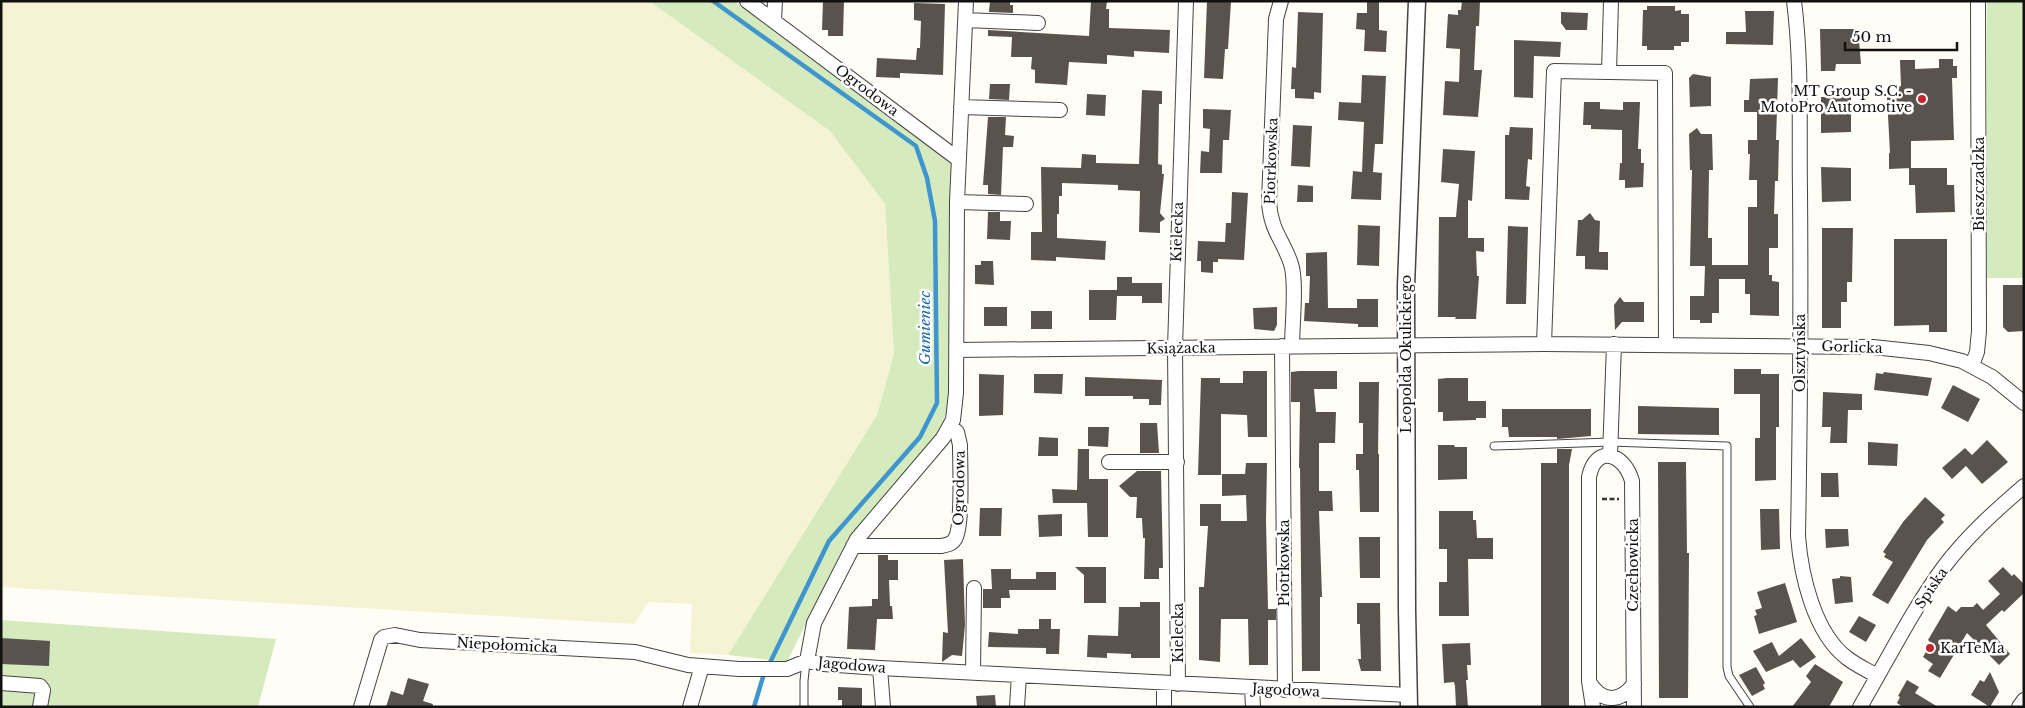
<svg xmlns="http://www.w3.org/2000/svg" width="2025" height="708" viewBox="0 0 2025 708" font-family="'Libre Baskerville',serif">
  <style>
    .farmland { fill: #f6f3d4 }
    .green { fill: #d5ebbd }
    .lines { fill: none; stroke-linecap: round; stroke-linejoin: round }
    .stream { stroke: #3f96cf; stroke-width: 4.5 }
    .building { fill: #5a524d }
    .service-casing { stroke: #444; stroke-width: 9 }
    .minor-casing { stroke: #444; stroke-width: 16 }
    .tertiary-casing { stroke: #444; stroke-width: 19 }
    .path { stroke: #333; stroke-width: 2.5; stroke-dasharray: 5 2.5; stroke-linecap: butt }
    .service { stroke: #fff; stroke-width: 7 }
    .minor { stroke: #fff; stroke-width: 14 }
    .tertiary { stroke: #fff; stroke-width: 16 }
    .poi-dot { fill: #c4262e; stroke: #fff; stroke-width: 2 }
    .labels { text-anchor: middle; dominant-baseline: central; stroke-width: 5; stroke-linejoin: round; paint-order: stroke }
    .street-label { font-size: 14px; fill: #111; stroke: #fff }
    .poi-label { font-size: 14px; fill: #111; stroke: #fff; text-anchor: end }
    .water-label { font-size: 15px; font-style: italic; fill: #1768a6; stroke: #fff }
  </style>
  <rect width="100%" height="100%" fill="#fffdf5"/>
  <path class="farmland" d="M1,1H649L830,131L885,204L894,354L877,415L728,655L690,653L692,604L648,602L634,624L1,587Z"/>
  <path class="green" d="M649,1H734L937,149L953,166C951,212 949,257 949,303C949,344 954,388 942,428L846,542L787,662L728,655L877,415L894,354L885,204L830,131Z
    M1987,1H2024V278H1987Z
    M1,620L276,639L258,707H1Z"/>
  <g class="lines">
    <path class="stream" d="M713,1L916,146L927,178L935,221L937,403L920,437L829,541L763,677L754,707"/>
  </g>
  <path class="building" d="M823,1H844L843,36H828V30H822Z
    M990,1H1010V5H1013V13L989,12Z
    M1091,1H1107L1106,9H1109V28L1170,30L1169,53L1134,51V57L1107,55V64L1069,62L1067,85L1035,83V70L1031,69L1032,57H1011L1012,37L988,36V30L1089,36Z
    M1207,1H1231L1228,49H1225L1223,79L1204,78Z
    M1367,1H1379V30L1387,31L1386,52L1364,51L1365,30L1356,29L1357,13H1367Z
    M1462,1H1480L1479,26H1476L1474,70H1482L1478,117L1443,115L1445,81L1459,82L1460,49L1446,48L1448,14L1458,15V10H1461Z
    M914,3L945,4L943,75L900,73V78L876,77L877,58L916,60L917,48H920L921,21L914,20Z
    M1647,6H1675V11L1681,10V14H1689V42H1681V46H1674V50H1647V46H1642L1643,10H1647Z
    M1745,11H1774L1773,45L1726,44V32H1746Z
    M1298,12L1323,13L1321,93L1314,92V99L1295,98V89H1291L1292,67L1296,68Z
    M1561,12L1588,13L1587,30H1566L1561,23Z
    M1820,29H1858L1861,64H1836L1835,71H1821Z
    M1514,40L1561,42L1560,57L1534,56L1533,98L1514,97Z
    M1939,59H1953V66H1957V78H1952L1954,140L1911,141V168L1889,169V153H1890L1887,97L1898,96V87L1901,86L1900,60H1915V69L1939,68Z
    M1693,74L1711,77V106L1690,107L1689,78Z
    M1362,75L1386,76L1383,144H1375L1373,172L1382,173L1381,200L1351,199L1353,171L1362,172L1364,122L1338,120L1339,102L1361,103Z
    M1778,78L1776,140H1779L1778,181H1775L1774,214H1778V248H1769V275H1772V281L1779,282V316L1750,315V294H1745V279H1719V313H1712V323H1700V320H1690V296H1704L1705,266H1690L1692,170H1690L1689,134L1697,128L1701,134H1712L1713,170H1709L1708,238H1712V265H1748V207H1757V180H1749L1750,154H1748V140H1757V112H1744V100H1749L1750,79Z
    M990,84H1010L1009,100L989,99Z
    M1142,90L1162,91V104H1159L1158,164L1162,165V174H1164L1160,213L1165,219L1160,222V233L1139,232L1140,191L1118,190V185L1062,183V196H1059V214H1057V238L1106,241L1105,260L1056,257V261L1031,260V232H1042L1041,167L1081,168L1082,154L1096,155V163L1139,164Z
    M1087,94L1106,95L1105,116L1086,115Z
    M1851,94V132L1821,133V97H1830V95Z
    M1584,102H1600V109L1623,110V102H1640L1638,149H1641V163H1644L1643,187L1625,188V180H1619L1620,163H1622V130L1591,129V125H1583Z
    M1203,109L1231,110L1229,140H1223L1222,173H1200L1201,151L1209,152L1210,129L1203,128Z
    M988,117H1006L1005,135L1014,136L1013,147H1003L1001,195L988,194V185H983Z
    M1293,125L1312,126L1310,167L1291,166Z
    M1510,127L1533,128L1532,160L1528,159L1526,186L1530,187L1529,200L1505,199V135H1509Z
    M1443,149L1475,151L1472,201L1468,200V238H1484V252L1476,251L1477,276H1479L1476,319H1455L1456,317H1438L1439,217H1456L1459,184L1441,182Z
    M1821,167L1851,168V201L1822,202Z
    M1909,168H1947V185H1954L1955,212L1916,213L1915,185H1909Z
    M1298,185L1313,186V202H1297Z
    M1232,192L1248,193L1244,260L1218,259V262H1213V273L1201,272V261H1197L1198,241L1225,242L1226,223H1231Z
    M988,212H1000V221H1011L1010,240L987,239Z
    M1590,213L1595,220L1600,221L1599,252H1608V270L1585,269V256H1576L1578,220H1582Z
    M1358,225L1380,226L1379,266L1357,265Z
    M1508,226L1528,227L1526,304H1506Z
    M1822,228H1853L1852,282H1847V302H1841V328H1822Z
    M1894,239H1947V332H1929V325L1894,326Z
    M1327,252L1328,308H1357V299H1378V327H1358V324L1304,321L1305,303H1309L1310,276H1306V253Z
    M981,261H993L994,285L975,284V265H981Z
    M1117,277H1132V283H1162V303H1142V296H1117L1116,320H1089V290H1117V295Z
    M2003,285H2024V331L2008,332L2003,327Z
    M1620,297L1624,302H1644V322H1622L1615,330L1614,305Z
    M984,307H1007V326H984Z
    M1277,307V325L1274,331L1254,329L1253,308Z
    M1031,311H1052V329H1031Z
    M1734,369H1761V374H1779V427H1776V480L1755,481V438H1760V394H1734Z
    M1243,371H1267V437H1248L1247,415L1221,414V475H1198L1201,378H1220V383H1243Z
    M1299,371H1337V389H1314L1316,412H1336L1335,443H1319V491H1332L1333,511H1319L1322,597H1320V671H1302L1300,468H1299L1300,402H1291V372Z
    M1884,372L1932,378L1928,396L1874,390L1876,373L1883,374Z
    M979,374L1004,375L1003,415L979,416Z
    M1034,374H1063L1062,394L1034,393Z
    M1085,377L1162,380L1161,405H1149V399H1133V396H1085Z
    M1447,378H1468V401H1486V418H1476V420L1443,421V412H1438V379Z
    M1359,382H1379L1378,454H1379V512H1360L1359,470H1356V454H1363V423H1359Z
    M1953,385L1980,399L1968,422L1941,408Z
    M1823,392L1862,394V410H1848L1847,443H1830L1831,427H1822Z
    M1638,406L1719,408V435L1638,434Z
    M1502,409H1591V436L1557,439V437H1509L1508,427H1502Z
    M1140,423H1157L1159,453H1140Z
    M1088,427H1109L1108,447L1088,446Z
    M1039,437L1058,438V456H1038Z
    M1987,440L2008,462L1982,484L1966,466L1952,479L1942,468L1965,448L1972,455Z
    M1868,442L1898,444L1897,466L1868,465Z
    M1438,445H1454L1455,447H1467V479L1438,480Z
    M1078,449H1089V479H1108V537H1088L1087,503H1053L1052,489L1077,490Z
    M1557,449H1572L1569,465V707H1541V463H1557Z
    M1658,462H1686L1687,553H1689L1688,698H1659Z
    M1246,463H1267L1266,521L1268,609H1276V620H1268V665H1249L1248,619H1221L1220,662L1199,660V587H1204L1208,526H1200V504H1221V521H1247L1246,495L1222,496V474H1245Z
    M1137,471H1161L1163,568H1159V579H1144L1145,538H1143L1142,518H1136L1137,497H1130L1119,486Z
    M1821,473H1838L1839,497H1821Z
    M1925,497L1945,515L1941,519L1944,522L1927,540L1888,604L1872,595L1893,562L1884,557L1886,554L1883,552L1903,522Z
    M980,508H1002L1001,536H979Z
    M1760,509H1779L1780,549L1761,550Z
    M1439,511H1473V520H1476L1477,538H1493V559H1468L1469,616H1439V582H1447V549H1439Z
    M1062,514V536L1039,537L1038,515Z
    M1825,529H1848L1849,546L1826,548Z
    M1359,537H1380V578H1360Z
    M878,555H888V560H898V580H889L890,606H892L893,619H877L875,650L847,649L849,607L872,606V599H878Z
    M963,559L965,625L962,656L952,655L942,662L943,632L948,633L944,560Z
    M1075,567H1106V603H1084V575Z
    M2003,567L2012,576L2014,574L2024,584V593L2004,612L2002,610L1986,625L2010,654L1999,665L1967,633L1940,678L1928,671L1933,664L1923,657L1926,652L1925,650L1930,642L1928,640L1948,606L1956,612L1961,607H1973L1977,603L1983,610L2000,594L1988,581Z
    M991,569H1011V579H1036V572H1056V590H1009L1010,598H1001V608H983V589H992Z
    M1840,576L1851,577L1853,602L1835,604L1832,579L1840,578Z
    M1785,583L1797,622L1759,634L1754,616L1757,615L1755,610L1762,608L1757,592Z
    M1140,602H1160V658H1131V654L1107,653V658L1087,657L1088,635L1118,636L1119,607H1140Z
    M1357,603H1380L1381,671H1361L1358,659H1361L1360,631V624H1357Z
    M1859,616L1876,625L1866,642L1849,632Z
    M1039,619H1051V629H1060L1059,654H1046V648L988,647L989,632L1018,634V629H1039Z
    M1,638L50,641L49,666L1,664Z
    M1801,638L1816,657L1800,668L1793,660L1766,672L1753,651L1772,642L1779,656Z
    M1470,643L1471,665H1467L1468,680H1466L1468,707H1456L1455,686L1454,682L1444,683L1442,644Z
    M1815,664L1843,682L1829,707H1792L1811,682L1806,676Z
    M1756,667L1765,683L1763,685L1765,689L1752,696L1739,675Z
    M1990,672L1999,692L1990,707L1971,695L1980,680L1984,682Z
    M408,678L429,684L423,701L433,704L432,707H386L391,691L403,695Z
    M1907,680L1919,687L1915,693L1938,707H1903L1897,703L1900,697L1898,696Z
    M838,687L862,688V707H842V700H838Z
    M995,695L996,707H977L976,696Z"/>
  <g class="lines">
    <g class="service-casing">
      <path id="service" d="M1494,446L1610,442L1727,446V667L1729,676L1750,707
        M804,707V681L806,662"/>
    </g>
    <g class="minor-casing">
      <path id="minor" d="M747,1L958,159
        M1281,1L1276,19L1269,202C1271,232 1283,239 1291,264C1297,281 1292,327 1292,346
        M1794,1C1802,64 1799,128 1800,191C1801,306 1800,421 1798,536C1801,575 1814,633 1847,658C1856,665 1867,670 1877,676
        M966,20L1038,23
        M774,21L775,1
        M1609,72L1611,1
        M961,107L1060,110
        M957,202L1026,204
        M1544,344L1554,71L1665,73L1666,344
        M1282,346L1285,690
        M956,350L1544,344L1873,347L1929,353L1962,361L1992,377L2024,403
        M1972,365L1977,352L1979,331L1978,1
        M1610,456L1614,344
        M1109,462H1177
        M853,546H941C947,545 952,544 955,539C963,527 960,463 960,445L957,432L950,426
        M807,661L814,623L857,539L943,438L953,420L956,393L957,202L966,1
        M880,668L883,707
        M973,673L974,588
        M1589,682C1602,703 1620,703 1634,684
        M1,683L40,686L43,690L40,707
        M1178,684L1175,348L1186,1
        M1252,688L1253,707
        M361,707L381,640L384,637L395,635L420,640L635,652L688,665L739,669H787L807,661L823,664L880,668L1409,695
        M690,707L702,666
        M1017,707L1019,675
        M1164,707V683
        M1593,707L1589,681V477C1596,444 1624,453 1632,481L1634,707
        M1860,707C1887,661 1911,612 1943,568C1966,537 1995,511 2024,486
        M2019,707L2024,700"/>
    </g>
    <g class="tertiary-casing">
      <path id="tertiary" d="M1409,707L1407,610L1406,286L1417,1"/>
    </g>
    <path class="path" d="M1602,499H1619"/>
    <use href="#service" class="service"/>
    <use href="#minor" class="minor"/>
    <use href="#tertiary" class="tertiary"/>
  </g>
  <g class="poi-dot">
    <circle cx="1922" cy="99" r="5"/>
    <circle cx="1930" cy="648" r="5"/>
  </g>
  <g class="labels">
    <g class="street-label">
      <text transform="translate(867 90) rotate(37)">Ogrodowa</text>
      <text transform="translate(1271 161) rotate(-88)">Piotrkowska</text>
      <text transform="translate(1979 184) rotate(-90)">Bieszczadzka</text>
      <text transform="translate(1177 232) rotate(-88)">Kielecka</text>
      <text transform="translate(1852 347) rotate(2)">Gorlicka</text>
      <text transform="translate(1181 348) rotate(-1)">Książacka</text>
      <text transform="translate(1800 353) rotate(-90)">Olsztyńska</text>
      <text transform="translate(1406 354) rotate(-90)">Leopolda Okulickiego</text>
      <text transform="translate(959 488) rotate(-89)">Ogrodowa</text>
      <text transform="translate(1284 563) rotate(-90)">Piotrkowska</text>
      <text transform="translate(1633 565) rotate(-90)">Czechowicka</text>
      <text transform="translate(1931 588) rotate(-56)">Spiska</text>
      <text transform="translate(1178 633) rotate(-90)">Kielecka</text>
      <text transform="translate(507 645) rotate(3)">Niepołomicka</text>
      <text transform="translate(852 665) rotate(5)">Jagodowa</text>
      <text transform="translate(1286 690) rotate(3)">Jagodowa</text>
    </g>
    <g class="poi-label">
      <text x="1912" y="91">MT Group S.C. -<tspan x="1912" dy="16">MotoPro Automotive</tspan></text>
      <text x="1940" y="648" text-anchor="start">KarTeMa</text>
    </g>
    <g class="water-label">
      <text transform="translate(924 328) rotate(-90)">Gumieniec</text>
    </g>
  </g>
  <rect width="2025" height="708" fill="none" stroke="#111111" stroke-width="5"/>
  <path d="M1845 42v8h112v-8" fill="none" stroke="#111111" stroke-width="2.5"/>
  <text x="1852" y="42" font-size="15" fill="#111111" stroke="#ffffff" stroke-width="4" paint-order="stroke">50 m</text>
</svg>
